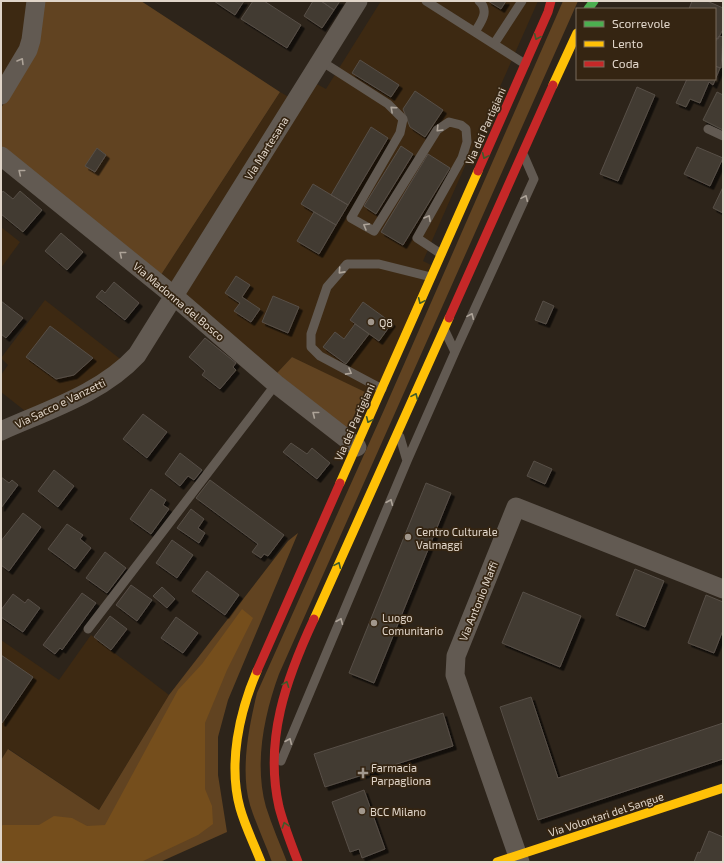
<svg xmlns="http://www.w3.org/2000/svg" width="724" height="863" viewBox="0 0 724 863" font-family="'Exo 2',sans-serif">
  <style>
    .built { fill: #3d2912 }
    .green { fill: #614321 }
    .forest { fill: #754e1c }
    .building { fill: #423a32; stroke: #574f47; filter: url(#shadow) }
    .lines { fill: none; stroke-linecap: round; stroke-linejoin: round }
    .lane { stroke: #625a52; stroke-width: 9 }
    .street { stroke: #625a52; stroke-width: 19 }
    .fast { stroke: #4caf50; stroke-width: 9 }
    .slow { stroke: #ffc107; stroke-width: 9 }
    .jam { stroke: #c62828; stroke-width: 9 }
    .oneway { stroke: #3e5c2b }
    .oneway2 { stroke: #aea499 }
    .poi-dot { fill: #a1978c; stroke: #352512; stroke-width: 1.5 }
    .labels { text-anchor: middle; dominant-baseline: central; stroke-width: 3.5; stroke-linejoin: round; paint-order: stroke }
    .street-label { font-size: 11px; fill: #e0d5c9; stroke: #352512 }
    .poi-label { font-size: 11px; fill: #e0d5c9; stroke: #352512; text-anchor: start }
  </style>
  <defs>
    <filter id="shadow"><feDropShadow dx="3.5" dy="3.5" stdDeviation="0" flood-color="#0009"/></filter>
  </defs>
  <rect width="100%" height="100%" fill="#2d241a"/>
  <path class="built" d="M1,1H30L26,34L1,82Z
    M381,1H538L423,261L431,265L374,397L292,357L274,376L159,278L280,92L301,104L315,83L326,89Z
    M1,227L20,242L1,268Z
    M45,300L124,362L29,414L1,392V375L8,365L1,358Z
    M91,635L169,695L99,810L9,749L1,760V640L59,680Z"/>
  <path class="green" d="M42,1H141L280,92L159,278L1,148V108L34,53Z
    M563,1H578L279,674C264,715 254,764 266,807C272,826 280,844 287,862H272C265,843 256,824 250,805C240,771 249,726 257,693L384,410Z
    M292,357L365,392L349,427H343L277,373Z
    M298,533L228,700L218,737V775L227,832L160,862H1V760L8,749L99,810L169,695L288,541Z"/>
  <path class="forest" d="M242,609L253,618L227,670L205,723V789L212,806L213,824L198,835L141,862H1V826L3,825H39L54,816L72,818L87,826L105,825L178,690L202,664Z"/>
  <path class="building" d="M214,1H244L235,15Z
    M253,1H264L301,25L287,48L241,19Z
    M313,1H321L334,10L322,28L304,16Z
    M321,1H340L334,10Z
    M488,1H506L501,9Z
    M692,1H707L723,8V32L722,31L718,39L715,38V9H689Z
    M719,36L723,37L721,68L715,66V42Z
    M360,60L399,85L391,97L352,73Z
    M715,66L720,68L713,85L709,82L700,103L690,99L686,107L676,103L687,79H715Z
    M637,87L655,95L618,181L600,174Z
    M415,91L443,110L425,137L410,127L403,109Z
    M717,92L723,95V130L703,120Z
    M371,127L388,138L348,205L331,195Z
    M401,146L413,154L376,214L364,206Z
    M697,147L723,158L710,186L684,174Z
    M97,148L106,155L95,172L85,166Z
    M428,154L450,168L403,245L381,232Z
    M313,184L348,205L336,225L301,204Z
    M723,187V213L713,208Z
    M3,191L13,199L20,191L42,210L23,232L1,214V194Z
    M314,212L336,225L319,254L297,241Z
    M61,233L83,252L67,270L45,251Z
    M236,276L250,285L242,297L260,309L251,322L234,311L240,303L225,293Z
    M114,282L139,303L125,320L96,297L102,290L105,293Z
    M273,296L299,307L288,333L262,322Z
    M1,301L23,318L6,338L1,334Z
    M543,301L554,306L546,324L535,320Z
    M363,302L392,323L379,341L350,320Z
    M355,324L369,334L346,364L323,347L335,332L344,339Z
    M50,326L93,358L74,375L56,379L26,357Z
    M205,338L236,363L233,367L236,370L220,389L202,375L205,371L189,357Z
    M143,414L167,432L147,458L123,439Z
    M291,443L307,454L312,448L330,463L317,479L283,452Z
    M180,453L202,470L194,480L188,476L180,486L165,474Z
    M534,461L552,469L545,484L527,476Z
    M54,470L74,486L58,507L38,491Z
    M1,477L9,483L12,480L18,485L1,508Z
    M210,480L284,535L268,556L264,554L261,558L252,552L258,544L196,498Z
    M426,483L451,493L374,683L349,673Z
    M151,489L166,500L163,505L169,509L151,534L130,519Z
    M191,509L204,519L198,528L205,533L199,543L177,528Z
    M23,513L41,527L9,571L1,565V541Z
    M67,524L83,535L80,539L91,548L75,569L48,549Z
    M172,540L193,555L177,578L156,563Z
    M105,552L126,568L107,593L86,578Z
    M635,569L664,581L645,627L616,615Z
    M207,571L239,595L225,615L192,591Z
    M131,585L152,600L137,621L116,605Z
    M162,587L175,599L167,608L153,596Z
    M523,592L581,616L560,667L502,643Z
    M82,593L96,603L62,650L60,648L55,654L43,645Z
    M13,594L25,603L28,599L40,608L23,632L1,617V610Z
    M706,595L723,602V630L714,653L688,643Z
    M110,616L127,629L111,650L94,637Z
    M176,617L198,633L183,653L161,638Z
    M1,655L33,677L2,723L1,722Z
    M531,697L558,778L723,723V759L538,820L500,707Z
    M443,713L453,746L325,787L314,754Z
    M364,790L385,849L362,858L359,849L350,852L332,802Z
    M709,831L723,837V862H694L698,852L700,853Z"/>
  <g class="lines">
    <path class="lane" d="M426,1L525,64
      M475,32C481,22 490,11 479,1
      M494,44L522,1
      M321,61L388,104L403,119L400,133L351,218L374,231L437,130L449,122L461,125L466,129L467,142L462,158L417,238L441,254
      M708,129L723,136
      M455,352L534,179L524,156
      M382,389L320,356L311,347V334L327,287L347,264H379L431,277
      M407,461L455,352L445,331
      M88,629L276,384
      M281,761L407,461L400,437"/>
    <path class="street" d="M1,95L28,50L31,40L36,1
      M1,156L174,296L276,384L357,447
      M1,431C48,410 102,393 137,355L358,1
      M520,862L455,675L456,656L516,507L723,589"/>
    <path class="fast" d="M588,9L594,1"/>
    <path class="slow" d="M553,85L577,33
      M340,483L478,171
      M314,619L449,318
      M257,671C239,713 228,764 240,808C245,826 254,844 261,862
      M497,862L723,788"/>
    <path class="jam" d="M478,171L548,12L551,1
      M449,318L553,85
      M257,671L340,483
      M298,862C291,844 284,826 279,807C264,740 286,679 314,619"/>
  </g>
  <defs><path id="oneway-chevron" d="M-2-3.5L2.5 0L-2 3.5" fill="none" stroke-width="1.6" stroke-linecap="round" stroke-linejoin="round"/></defs>
  <g class="oneway">
    <use href="#oneway-chevron" transform="translate(537 37) rotate(114)"/>
    <use href="#oneway-chevron" transform="translate(485 156) rotate(114)"/>
    <use href="#oneway-chevron" transform="translate(421 301) rotate(114)"/>
    <use href="#oneway-chevron" transform="translate(415 396) rotate(-66)"/>
    <use href="#oneway-chevron" transform="translate(369 420) rotate(114)"/>
    <use href="#oneway-chevron" transform="translate(338 565) rotate(-66)"/>
    <use href="#oneway-chevron" transform="translate(286 684) rotate(-69)"/>
    <use href="#oneway-chevron" transform="translate(285 825) rotate(-108)"/>
  </g>
  <g class="oneway2">
    <use href="#oneway-chevron" transform="translate(21 61) rotate(-59)"/>
    <use href="#oneway-chevron" transform="translate(393 109) rotate(-138)"/>
    <use href="#oneway-chevron" transform="translate(439 129) rotate(134)"/>
    <use href="#oneway-chevron" transform="translate(21 172) rotate(-141)"/>
    <use href="#oneway-chevron" transform="translate(525 198) rotate(-66)"/>
    <use href="#oneway-chevron" transform="translate(428 218) rotate(-61)"/>
    <use href="#oneway-chevron" transform="translate(366 226) rotate(-150)"/>
    <use href="#oneway-chevron" transform="translate(122 254) rotate(-141)"/>
    <use href="#oneway-chevron" transform="translate(341 271) rotate(132)"/>
    <use href="#oneway-chevron" transform="translate(471 316) rotate(-66)"/>
    <use href="#oneway-chevron" transform="translate(349 372) rotate(29)"/>
    <use href="#oneway-chevron" transform="translate(315 414) rotate(-142)"/>
    <use href="#oneway-chevron" transform="translate(390 502) rotate(-67)"/>
    <use href="#oneway-chevron" transform="translate(340 621) rotate(-67)"/>
    <use href="#oneway-chevron" transform="translate(289 741) rotate(-67)"/>
  </g>
  <g class="poi-dot">
    <circle cx="371" cy="322" r="4"/>
    <circle cx="408" cy="537" r="4"/>
    <circle cx="374" cy="623" r="4"/>
    <path d="M361 767h4v4h4v4h-4v4h-4v-4h-4v-4h4z"/>
    <circle cx="362" cy="811" r="4"/>
  </g>
  <g class="labels">
    <g class="street-label">
      <text transform="translate(485 126) rotate(-66)">Via dei Partigiani</text>
      <text transform="translate(266 148) rotate(-58)">Via Martesana</text>
      <text transform="translate(179 301) rotate(40)">Via Madonna del Bosco</text>
      <text transform="translate(60 403) rotate(-26)">Via Sacco e Vanzetti</text>
      <text transform="translate(354 422) rotate(-66)">Via dei Partigiani</text>
      <text transform="translate(478 601) rotate(-68)">Via Antonio Maffi</text>
      <text transform="translate(606 814) rotate(-18)">Via Volontari del Sangue</text>
    </g>
    <g class="poi-label">
      <text x="379" y="322">Q8</text>
      <text x="416" y="531">Centro Culturale<tspan x="416" dy="13">Valmaggi</tspan></text>
      <text x="382" y="617">Luogo<tspan x="382" dy="13">Comunitario</tspan></text>
      <text x="371" y="767">Farmacia<tspan x="371" dy="13">Parpagliona</tspan></text>
      <text x="370" y="811">BCC Milano</text>
    </g>
  </g>
  <rect width="724" height="863" fill="none" stroke="#e0d5c9" stroke-width="4"/>
  <rect x="576" y="8" width="140" height="72" fill="#352512" stroke="#796b5b"/>
  <rect x="584" y="21" width="20" height="6" fill="#4caf50" stroke="#796b5b"/>
  <text x="612" y="28" font-size="12" fill="#e0d5c9">Scorrevole</text>
  <rect x="584" y="41" width="20" height="6" fill="#ffc107" stroke="#796b5b"/>
  <text x="612" y="48" font-size="12" fill="#e0d5c9">Lento</text>
  <rect x="584" y="61" width="20" height="6" fill="#c62828" stroke="#796b5b"/>
  <text x="612" y="68" font-size="12" fill="#e0d5c9">Coda</text>
</svg>
